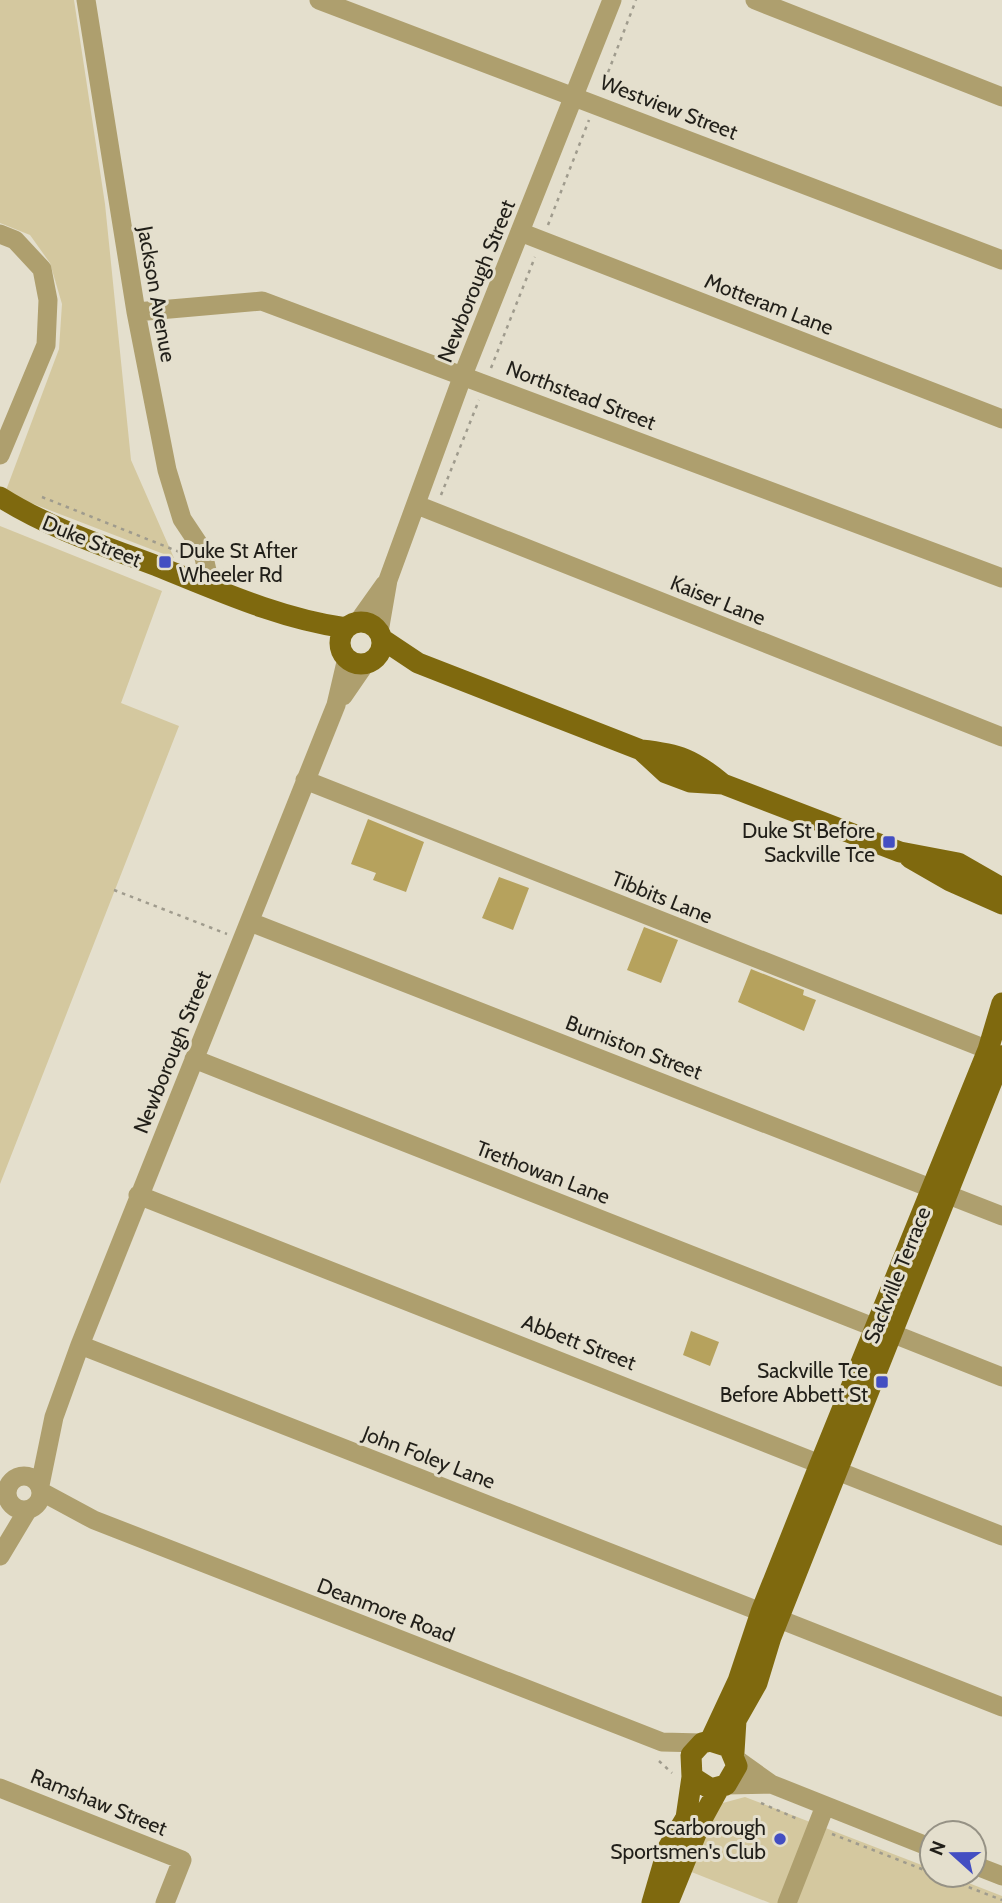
<svg xmlns="http://www.w3.org/2000/svg" width="1002" height="1903" viewBox="0 0 1002 1903" font-family="Cabin,sans-serif">
  <style>
    .green { fill: #d4c89f }
    .building { fill: #b6a25d }
    .lines { fill: none; stroke-linecap: round; stroke-linejoin: round }
    .path { stroke: #9f9b8d; stroke-width: 2.5; stroke-dasharray: 3.5 5; stroke-linecap: butt }
    .minor { stroke: #ae9f6e; stroke-width: 19 }
    .major { stroke: #7f690e; stroke-width: 21 }
    .poi-dot { fill: #434ec2; stroke: #e4dfcd; stroke-width: 2.5 }
    .labels { text-anchor: middle; dominant-baseline: central; stroke-width: 6; stroke-linejoin: round; paint-order: stroke }
    .street-label { font-size: 21px; fill: #211f19; stroke: #e4dfcd }
    .poi-label { font-size: 21px; fill: #211f19; stroke: #e4dfcd; text-anchor: end }
  </style>
  <rect width="100%" height="100%" fill="#e4dfcd"/>
  <path class="green" d="M0,0H74L105,204L131,460L174,558L5,493L59,349L62,304L50,263L30,235L0,223Z
    M0,526L162,591L121,703L179,726L0,1184Z
    M745,1797L932,1869V1875H948L1002,1896V1903H770L689,1871L719,1804Z"/>
  <path class="building" d="M368,819L424,842L406,892L373,880L376,873L351,864Z
    M499,877L529,888L513,930L482,918Z
    M644,927L678,940L661,983L627,970Z
    M751,969L804,990L803,995L816,1000L804,1031L738,1002Z
    M691,1331L719,1342L710,1366L683,1355Z"/>
  <g class="lines">
    <path class="path" d="M602,88L636,0
      M548,225L589,120
      M491,368L535,257
      M441,495L479,400
      M42,497L182,553
      M227,572L250,581
      M114,890L227,934
      M659,1761L672,1773
      M761,1803L800,1820
      M832,1834L932,1873
      M937,1875L1002,1900"/>
    <path class="minor" d="M86,0L136,312L167,470L182,519L202,549L211,588
      M319,0L1002,260
      M755,0L1002,97
      M520,232L1002,419
      M0,234L15,240L42,269L48,300L46,345L0,455
      M136,312L262,301L1002,578
      M417,505L1002,737
      M358,622L385,584
      M379,632L388,580L463,375L612,0
      M343,696L365,664
      M305,780L1001,1055
      M250,922L1002,1216
      M194,1059L876,1328
      M138,1195L1002,1536
      M891,1333L1002,1377
      M80,1345L761,1612
      M7 1493a17 17 0 1 1 34 0a17 17 0 1 1-34 0Z
      M40,1485L54,1417L80,1345L336,705L347,658
      M42,1492L94,1520L662,1742L702,1743
      M0,1556L27,1511
      M779,1619L1002,1707
      M736,1759L771,1784L932,1848
      M726,1785L771,1784
      M0,1788L182,1860L165,1903
      M974,1865L1002,1876
      M787,1903L825,1806"/>
    <path class="major" d="M0,497C49,528 104,546 157,566C219,591 281,619 346,628
      M340 643a21 21 0 1 1 42 0a21 21 0 1 1-42 0Z
      M382,639L418,663L641,750C679,754 693,759 723,784
      M641,750L666,773L690,782L723,784L900,852L958,863L1002,888
      M910,858L950,881L1002,904
      M710,1741L729,1747L737,1766L726,1785L711,1789L692,1777L691,1755L702,1743L710,1741L738,1681L761,1612L820,1464L988,1050L1002,1003
      M734,1752L736,1720L757,1683L771,1637L1002,1056
      M652,1903L668,1848L686,1818L692,1777
      M668,1903L702,1819L719,1788"/>
  </g>
  <g class="poi-dot">
    <rect x="158" y="555" width="14" height="14" rx="3.5"/>
    <rect x="882" y="835" width="14" height="14" rx="3.5"/>
    <rect x="875" y="1375" width="14" height="14" rx="3.5"/>
    <circle cx="780" cy="1839" r="7"/>
  </g>
  <g class="labels">
    <g class="street-label">
      <text transform="translate(669 107) rotate(21)">Westview Street</text>
      <text transform="translate(476 281) rotate(-68)">Newborough Street</text>
      <text transform="translate(157 294) rotate(80)">Jackson Avenue</text>
      <text transform="translate(769 304) rotate(21)">Motteram Lane</text>
      <text transform="translate(581 395) rotate(21)">Northstead Street</text>
      <text transform="translate(92 541) rotate(22)">Duke Street</text>
      <text transform="translate(718 600) rotate(22)">Kaiser Lane</text>
      <text transform="translate(662 897) rotate(22)">Tibbits Lane</text>
      <text transform="translate(634 1047) rotate(21)">Burniston Street</text>
      <text transform="translate(172 1052) rotate(-68)">Newborough Street</text>
      <text transform="translate(543 1172) rotate(21)">Trethowan Lane</text>
      <text transform="translate(897 1275) rotate(-68)">Sackville Terrace</text>
      <text transform="translate(579 1342) rotate(21)">Abbett Street</text>
      <text transform="translate(429 1457) rotate(21)">John Foley Lane</text>
      <text transform="translate(386 1610) rotate(21)">Deanmore Road</text>
      <text transform="translate(99 1802) rotate(22)">Ramshaw Street</text>
    </g>
    <g class="poi-label">
      <text x="179" y="550" text-anchor="start">Duke St After<tspan x="179" dy="24">Wheeler Rd</tspan></text>
      <text x="875" y="830">Duke St Before<tspan x="875" dy="24">Sackville Tce</tspan></text>
      <text x="868" y="1370">Sackville Tce<tspan x="868" dy="24">Before Abbett St</tspan></text>
      <text x="766" y="1827">Scarborough<tspan x="766" dy="24">Sportsmen's Club</tspan></text>
    </g>
  </g>
  <g transform="translate(953 1854) rotate(291)"><circle r="33" fill="#e4dfcd" stroke="#969285" stroke-width="2"/>
  <path d="M0-5L12 26L0 18L-12 26Z" fill="#434ec2"/>
  <text y="-10" font-size="19" font-weight="bold" text-anchor="middle" fill="#211f19">N</text>
  </g>
</svg>
